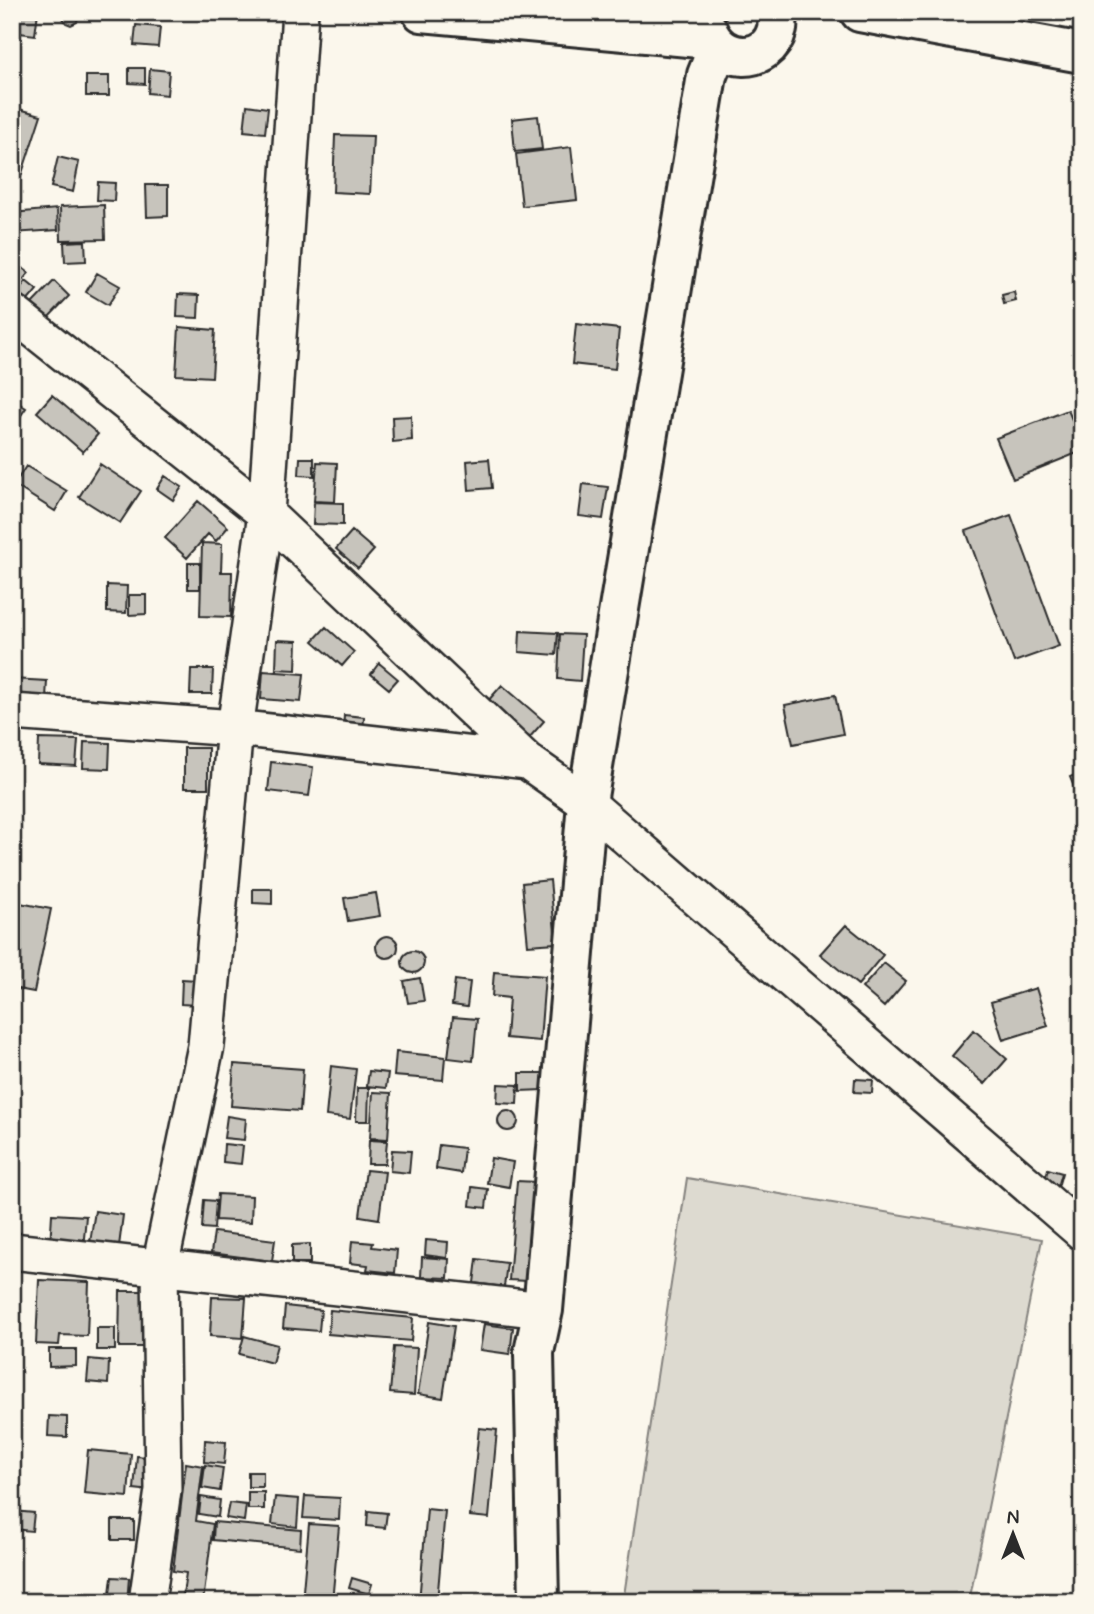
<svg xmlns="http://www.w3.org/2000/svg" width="1094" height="1614" viewBox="0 0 1094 1614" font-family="Mynerve,sans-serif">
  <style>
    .green { fill: #dddad0; stroke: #84827e; stroke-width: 2 }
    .building { fill: #c7c4bc; stroke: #2b2b2b; stroke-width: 2 }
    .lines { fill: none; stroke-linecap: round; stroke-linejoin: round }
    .street-casing { stroke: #2b2b2b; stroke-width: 40 }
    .secondary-casing { stroke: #2b2b2b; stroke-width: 44 }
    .street { stroke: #fbf7ec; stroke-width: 35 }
    .secondary { stroke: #fbf7ec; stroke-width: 38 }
  </style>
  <rect width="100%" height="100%" fill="#fbf7ec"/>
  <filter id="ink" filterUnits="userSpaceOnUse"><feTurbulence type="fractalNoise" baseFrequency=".0143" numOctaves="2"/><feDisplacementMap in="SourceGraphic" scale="14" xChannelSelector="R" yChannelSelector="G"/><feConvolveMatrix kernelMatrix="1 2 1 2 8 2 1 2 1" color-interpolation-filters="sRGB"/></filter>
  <g filter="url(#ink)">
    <path class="green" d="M687,1178L1042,1239L969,1602H623Z"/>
    <path class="building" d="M12,12H38L35,35L12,32Z
      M65,12H76L78,16L77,22L71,25L66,23L63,18Z
      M136,25L160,27L158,47L134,45Z
      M129,68H145V84L129,83Z
      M150,69L169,71L167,95L148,93Z
      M86,76H109V96H86Z
      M247,105L268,108L265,133L244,131Z
      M19,109L41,115L12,204V130Z
      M538,116L542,149L515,152L512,119Z
      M335,135L373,136L370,194L333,192Z
      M571,147L577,200L522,206L516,154Z
      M58,157L79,162L73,192L51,187Z
      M98,182L115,183L114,201L97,200Z
      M146,185H168V216L147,217Z
      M104,205L105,239L61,240L60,207Z
      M57,209L58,230L12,233V213Z
      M85,241L86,261L65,262L64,242Z
      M12,260L29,273L13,291H12Z
      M97,273L120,286L108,305L86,292Z
      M26,281L37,290L26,303L15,294Z
      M54,281L69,296L45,321L30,306Z
      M1014,292L1016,301L1004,304L1002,295Z
      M178,294L199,295L198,318L177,317Z
      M576,324L619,329L615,369L572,364Z
      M179,327L215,330L212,377L176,375Z
      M52,395L98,434L83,452L37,412Z
      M12,399L26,408L12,428Z
      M1068,410L1082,443V451L1013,479L996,438Z
      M411,416L412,440L393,442L392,417Z
      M300,458H314V476L299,475Z
      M489,459L492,488L469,490L467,461Z
      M317,462L337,463L335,502L314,501Z
      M100,464L141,491L120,523L79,497Z
      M26,466L67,491L55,511L14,485Z
      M165,476L182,487L173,500L157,489Z
      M583,484L608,487L603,519L579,516Z
      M198,501L228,527L216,541L208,534L187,558L165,538Z
      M314,502L343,503V525L313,524Z
      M1011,515L1059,646L1014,662L966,531Z
      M352,531L374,550L358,568L336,549Z
      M202,543L222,544L221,572H232L231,617L200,616Z
      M188,563H200V589H188Z
      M107,585L127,586L126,613L107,612Z
      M129,595H146V614L129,615Z
      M326,627L354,652L342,666L313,641Z
      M520,631L558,633L556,655L519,652Z
      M560,634L583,635L580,681L558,679Z
      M277,640L297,641L296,670L276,669Z
      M379,663L398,679L389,689L371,674Z
      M191,669H213L212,694H190Z
      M263,671L304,674L301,702L261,699Z
      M12,679L47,681L46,698L12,697Z
      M502,685L544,721L529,738L487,702Z
      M835,695L843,734L793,744L785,705Z
      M344,715L364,717L363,734L343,732Z
      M12,739H15L12,794Z
      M39,739L78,740L76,766L38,764Z
      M84,742L110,743L109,769L83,768Z
      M184,748H208V788H184Z
      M271,762L313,767L309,796L268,791Z
      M1082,772V807L1070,777Z
      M550,880L556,943L528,945L522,883Z
      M253,889H272V904L253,903Z
      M376,893L380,916L348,921L344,898Z
      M20,903L51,909L34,992L12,988V910L19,911Z
      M846,925L883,955L858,985L820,954Z
      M376 947a11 11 0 1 1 22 0a11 11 0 1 1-22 0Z
      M402 962a11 11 0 1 1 22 0a11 11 0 1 1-22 0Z
      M884,963L906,981L884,1007L862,988Z
      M494,972L545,976L540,1041L506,1038L509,998L492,996Z
      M420,978L424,1001L408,1003L404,981Z
      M182,979L197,980L196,1005L181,1004Z
      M455,980L470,982L467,1007L452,1005Z
      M1036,988L1048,1026L1003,1040L991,1002Z
      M453,1017L477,1019L473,1061L448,1058Z
      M974,1030L1007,1059L985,1084L952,1056Z
      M396,1052L445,1057L443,1080L394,1076Z
      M234,1064L303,1069L300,1111L231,1106Z
      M331,1066L356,1069L350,1119L326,1116Z
      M369,1071L388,1073L386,1088L367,1086Z
      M520,1073H543V1090L520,1091Z
      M855,1079L873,1080L872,1093L854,1092Z
      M498,1084L518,1085L517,1104L497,1103Z
      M357,1088H369L368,1121H356Z
      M373,1092L391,1093L388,1139L370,1138Z
      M498 1121a10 10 0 1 1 20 0a10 10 0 1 1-20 0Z
      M227,1116L246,1119L244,1140L224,1138Z
      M369,1140L387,1141L385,1164H368Z
      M224,1144L243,1146L241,1164L223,1162Z
      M439,1145L464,1148L461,1173L436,1169Z
      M392,1150L411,1151L409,1173L390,1171Z
      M491,1158L513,1162L509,1187L487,1183Z
      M1048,1169L1062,1173L1058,1187L1044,1183Z
      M366,1170L385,1172L379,1219L360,1216Z
      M517,1181L536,1182L527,1281L509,1280Z
      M472,1187L488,1189L486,1208L470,1206Z
      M218,1194L252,1196L251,1222L216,1220Z
      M204,1200L216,1201L214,1229L202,1228Z
      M95,1211L123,1215L119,1246L90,1242Z
      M52,1214L86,1216L83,1249L50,1247Z
      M214,1232L275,1240L272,1261L211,1253Z
      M426,1240L448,1242L447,1258L425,1255Z
      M352,1241L373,1243L372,1247L397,1250L395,1273L367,1270L368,1265L350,1263Z
      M310,1244V1263H292V1245Z
      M422,1257L449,1259L448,1278L421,1277Z
      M477,1259L507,1263L504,1287L474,1283Z
      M39,1280L89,1282L87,1336L60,1335L59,1345L36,1344Z
      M120,1291H151L150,1347H119Z
      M212,1297L246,1298L243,1338L210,1336Z
      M285,1306L321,1310L319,1331L283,1328Z
      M330,1310L413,1318L411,1341L328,1334Z
      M429,1322L454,1326L443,1398L418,1394Z
      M484,1324L513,1328L510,1354L480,1350Z
      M97,1328H115V1350H97Z
      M244,1336L277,1345L272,1363L239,1354Z
      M394,1347L417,1348L414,1395L390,1393Z
      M49,1349H76V1366L49,1367Z
      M89,1359L109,1361L108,1384L87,1382Z
      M49,1416L67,1417V1437L48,1436Z
      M479,1428L497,1430L489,1518L470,1516Z
      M205,1440L226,1442L224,1464L204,1462Z
      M88,1450L131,1454L128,1497L84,1493Z
      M137,1456L153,1458L151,1491L134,1489Z
      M186,1463L203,1466L196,1521L213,1524L203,1602H182L186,1573L173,1571Z
      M205,1465L223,1468L220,1491L202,1488Z
      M248,1472H263V1487H248Z
      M248,1492H264V1509H248Z
      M305,1496L340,1498L339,1520L303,1518Z
      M201,1497L220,1500L218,1517L199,1514Z
      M275,1497L299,1499L297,1527L272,1524Z
      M229,1503L246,1505L244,1521L226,1518Z
      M427,1509L445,1511L437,1602H419Z
      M13,1511L34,1513L32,1531L12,1529Z
      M368,1511L387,1513L385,1528L367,1526Z
      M112,1520H134V1540H112Z
      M214,1522L301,1530L300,1548L213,1540Z
      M309,1524L339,1526L332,1602H302Z
      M112,1577L129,1578L127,1602H109Z
      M352,1578L372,1584L369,1594L349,1588Z"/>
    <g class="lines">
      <g class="street-casing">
        <path id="street" d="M12,312L266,514L527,761L587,803L1082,1232
          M12,712L235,728L527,761
          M12,1251L543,1310
          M147,1602L163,1490L160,1267L206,1046L235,728L266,514L300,12"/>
      </g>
      <g class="secondary-casing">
        <path id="secondary" d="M422,12L710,39
          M860,12L1082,53
          M707,29C719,64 768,66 777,29C778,25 777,17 777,12
          M539,1602L534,1352L543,1310L587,803L707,75L718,48"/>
      </g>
      <use href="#street" class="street"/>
      <use href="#secondary" class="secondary"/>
    </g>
  </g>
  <rect width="1094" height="1614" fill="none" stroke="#fbf7ec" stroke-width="42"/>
  <rect x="21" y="21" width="1052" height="1572" fill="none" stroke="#2b2b2b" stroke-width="2.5" filter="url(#ink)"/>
  <g transform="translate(1013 1534)" stroke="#fbf7ec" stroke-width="5" paint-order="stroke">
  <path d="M0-5L12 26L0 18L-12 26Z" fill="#2b2b2b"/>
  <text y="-10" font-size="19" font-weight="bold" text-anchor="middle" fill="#2b2b2b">N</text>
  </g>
</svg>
